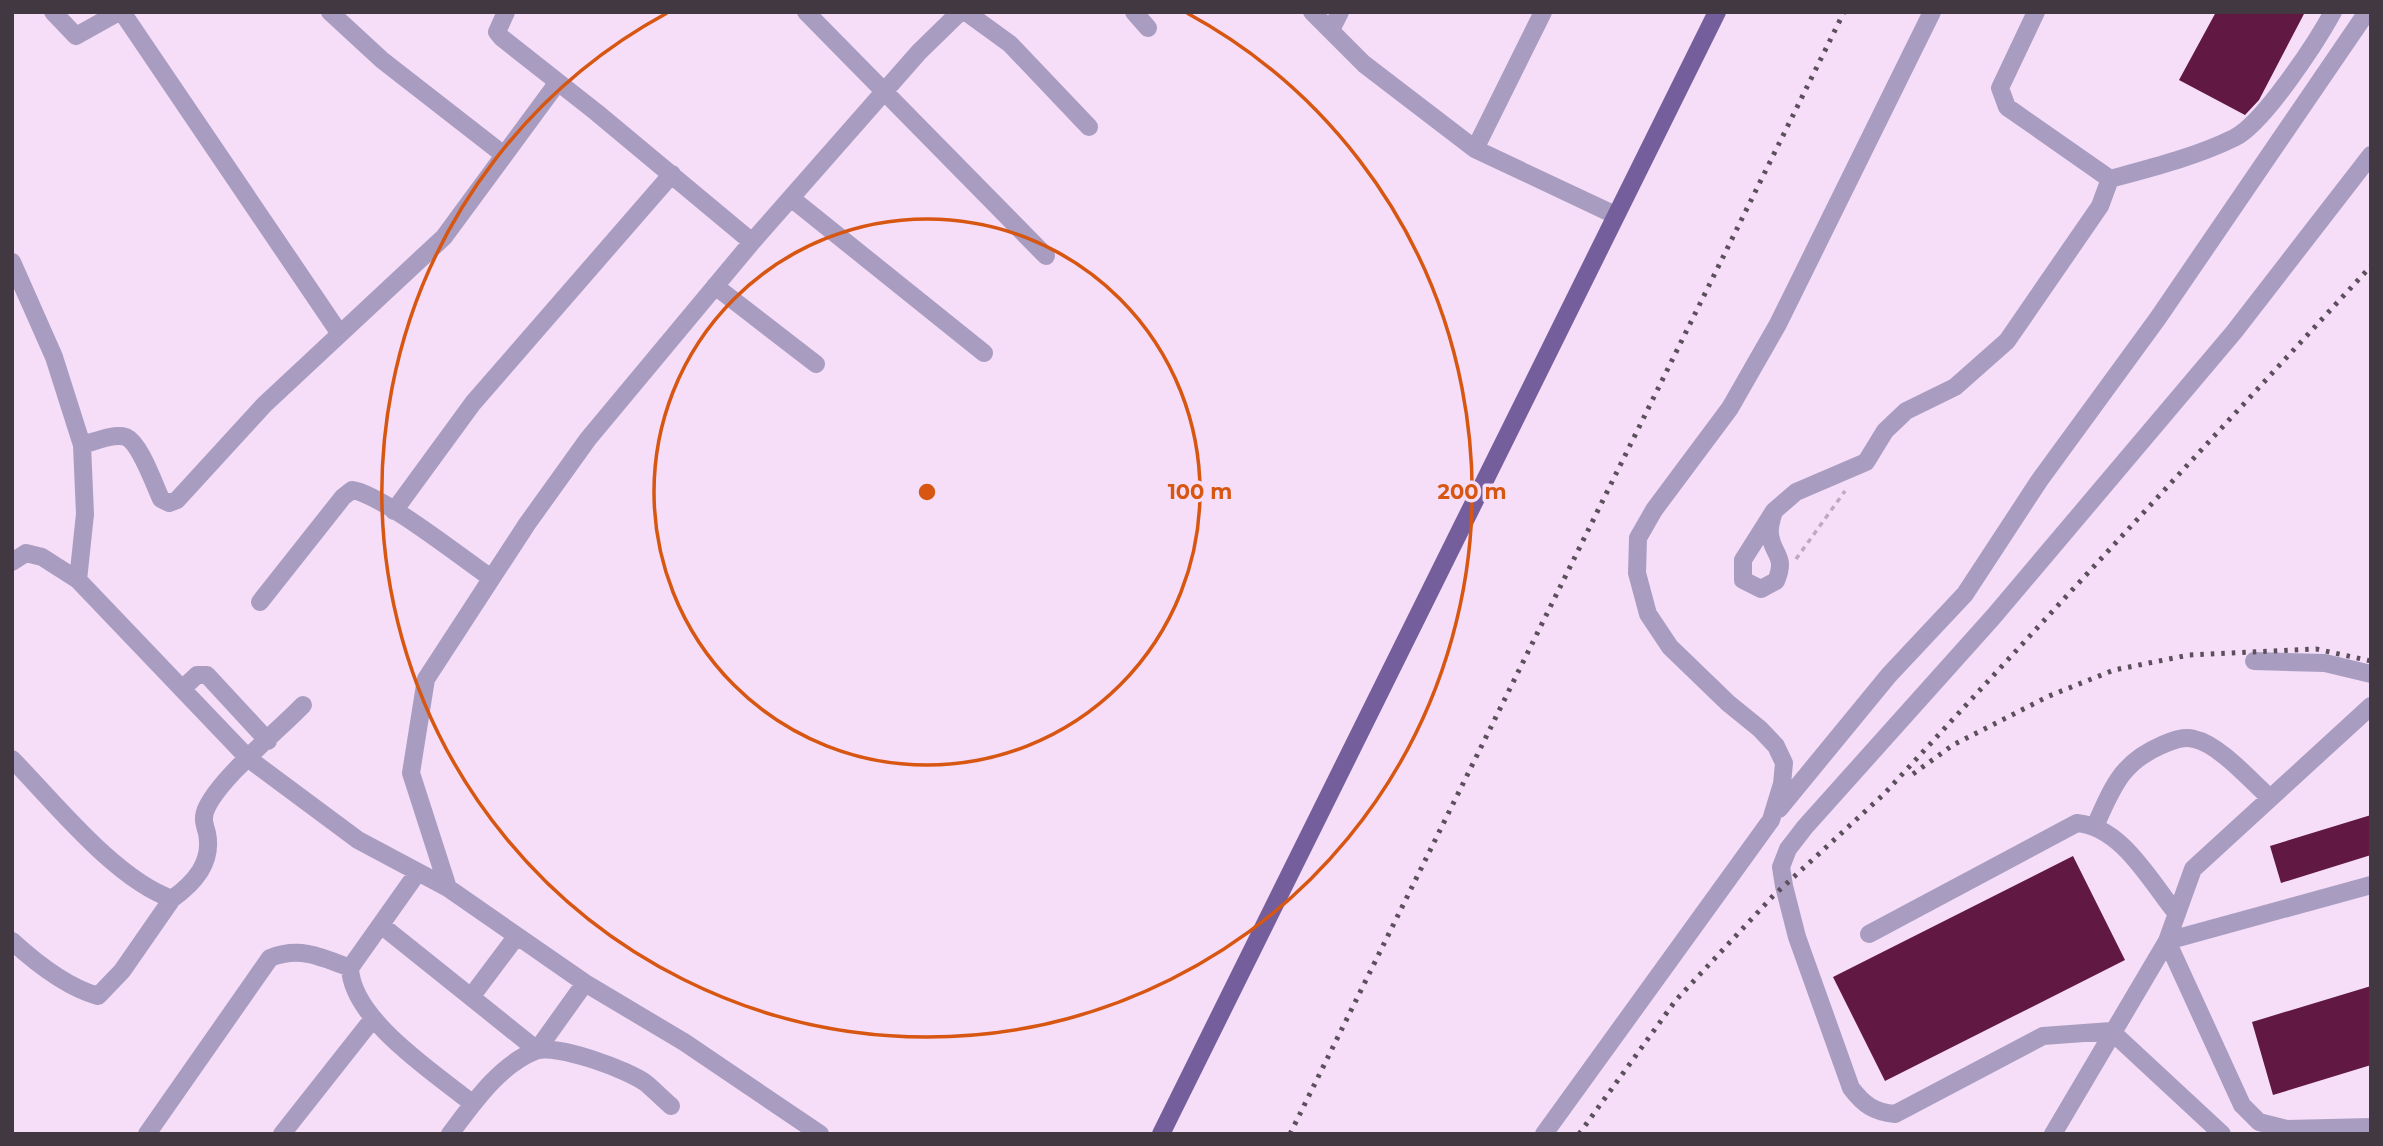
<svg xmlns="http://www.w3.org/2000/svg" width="2383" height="1146" viewBox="0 0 2383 1146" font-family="Montserrat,sans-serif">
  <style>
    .building { fill: #611843 }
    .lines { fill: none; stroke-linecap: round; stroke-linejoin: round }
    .path { stroke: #beaac0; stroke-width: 3.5; stroke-dasharray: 5 5; stroke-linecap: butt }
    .minor { stroke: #a89dc0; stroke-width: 18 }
    .major { stroke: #745e9c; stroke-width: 18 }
    .rail { stroke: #5b4f5c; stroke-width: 5; stroke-dasharray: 3.5 7; stroke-linecap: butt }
    .ring { fill: none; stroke: #d75611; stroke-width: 3.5 }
    .centre { fill: #d75611; stroke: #f6ddf8; stroke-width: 3.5 }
    .ring-label { font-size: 21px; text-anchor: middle; font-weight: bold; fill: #d75611; stroke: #f6ddf8; stroke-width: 7; stroke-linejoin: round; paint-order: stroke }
  </style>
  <rect width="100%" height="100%" fill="#f6ddf8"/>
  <path class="building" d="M2216,12H2305L2259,100L2245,115L2179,80Z
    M2371,815V855L2281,883L2270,846Z
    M2073,856L2125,960L1885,1081L1833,977Z
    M2371,986V1065L2273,1095L2252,1022Z"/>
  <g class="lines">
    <path class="path" d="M1796,559L1845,491"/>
    <path class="minor" d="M53,12L76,36L119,12
      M122,12L340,334
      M330,12L382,60L504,155
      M506,12L497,32L502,38L596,112L752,242
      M806,12L1046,256
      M966,12L1010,44L1089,127
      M1134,12L1148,28
      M1312,12L1364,64L1475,149L1615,215
      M2036,12L2000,88L2007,107L2110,179C2151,168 2195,157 2234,138C2263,124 2316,43 2333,12
      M1331,30L1340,12
      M1475,149L1543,12
      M791,198L984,353
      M12,262L54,357L82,445L85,514L78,580L249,759L358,840L448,888
      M715,286L816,364
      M82,445C94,442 113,433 126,437C140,443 154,484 161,499L169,503L177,500L264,405L444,237L558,82
      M394,511L473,403L672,174
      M1774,511C1772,518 1769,526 1770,534C1772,555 1787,555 1776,581L1761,589L1743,580V560L1774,511L1796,492L1866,462L1885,431L1906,411L1955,387L2007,341L2100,206L2110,179
      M12,562L26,553L42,557L78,580
      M260,602L343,497L352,490C381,494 462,558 491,578
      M2254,661L2325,663L2371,674
      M182,689L197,675H207L268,741
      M12,759C55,803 115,879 172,899C194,883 213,863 207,833C204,823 202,817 207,807C223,775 276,733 303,705
      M1779,809L1889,675L1965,594L2039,481L2158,318L2367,12
      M2096,824C2113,786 2122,762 2162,745C2172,741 2183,736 2194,739C2219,744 2251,781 2270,798
      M418,872L350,968C352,1020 435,1073 473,1104
      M2371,885L2167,941L2242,1105L2259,1122L2287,1129L2371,1127
      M381,925L537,1050L585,983
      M1869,934L2077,823C2122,827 2150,881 2177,914
      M12,941C36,963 66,987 98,996L122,971L172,899
      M471,997L516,937
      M147,1134L270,958C300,946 322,957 350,968
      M282,1134L372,1020
      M450,1134C472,1105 499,1065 535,1051C556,1043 629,1070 647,1084C655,1091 663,1099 671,1106
      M820,1134L684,1042L585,983L448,888L411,773L426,679L527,524L588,439L752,242L919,52L960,12
      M1544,1134L1771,820L1782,784L1784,763L1776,746L1760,729L1728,703L1670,647L1648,614L1637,573L1638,538L1654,510L1730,408L1778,324L1932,12
      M2053,1134L2167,941L2193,869L2371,706
      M2222,1134L2111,1031L2043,1036L1895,1114C1874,1112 1864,1105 1851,1088L1797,937L1784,886L1781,867L1788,849L1805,827L1994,616L2234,332L2371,155"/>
    <path class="major" d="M1161,1134L1717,12"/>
    <path class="rail" d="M1913,774L1953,745L2049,696L2114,670L2189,655L2316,649L2371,661
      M1290,1134L1844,12
      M1579,1134L1676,1000L1773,896L1884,794L2371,266"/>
  </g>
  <g class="ring">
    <circle cx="927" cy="492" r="273"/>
    <path d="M1187 13A545 545 0 1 1 667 13"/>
  </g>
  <circle cx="927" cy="492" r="10" class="centre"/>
  <g class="ring-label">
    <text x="1200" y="499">100 m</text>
    <text x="1472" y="499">200 m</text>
  </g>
  <rect width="2383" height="1146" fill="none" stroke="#413842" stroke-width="28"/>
</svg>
